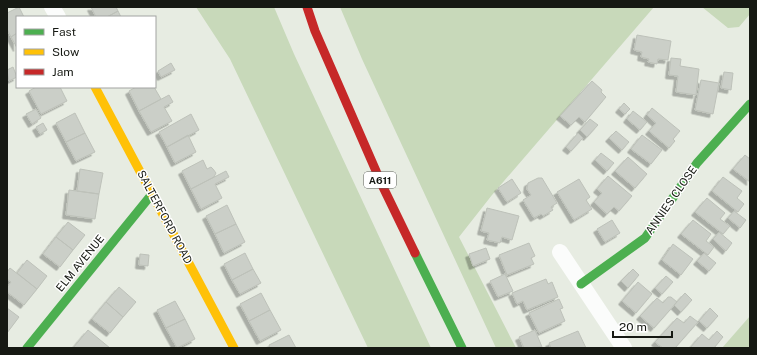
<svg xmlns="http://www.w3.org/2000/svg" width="757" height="355" viewBox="0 0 757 355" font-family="'Public Sans',sans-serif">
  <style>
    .green { fill: #c8d9ba }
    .building { fill: #cbcfc8; stroke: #bdc1b9; filter: url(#shadow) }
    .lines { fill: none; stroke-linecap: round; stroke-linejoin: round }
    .street { stroke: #fbfcfb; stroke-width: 16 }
    .fast { stroke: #4caf50; stroke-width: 9 }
    .slow { stroke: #ffc107; stroke-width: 9 }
    .jam { stroke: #c62828; stroke-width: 9 }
    .labels { text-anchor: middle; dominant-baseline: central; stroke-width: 3; stroke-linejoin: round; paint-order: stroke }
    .shield { fill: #fff; stroke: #5c5e5a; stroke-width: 1 }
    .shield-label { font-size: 10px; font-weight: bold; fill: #161913 }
    .street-label { font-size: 11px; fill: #161913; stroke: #fff }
  </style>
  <defs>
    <filter id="shadow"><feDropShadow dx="-3.5" dy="3.5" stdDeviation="0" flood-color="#0004"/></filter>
  </defs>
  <rect width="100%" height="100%" fill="#e7ece2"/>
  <path class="green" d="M196,7H274L294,54L431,348H368L230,59Z
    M340,7H654L492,195L459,237L516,348H496L362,59Z
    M702,7H750V14L739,27L728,28Z
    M750,316V348H722Z"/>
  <path class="building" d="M19,7L24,17H17V33L11,37L7,29V13Z
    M91,7H116L118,11L107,17H96Z
    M118,11L121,17H107Z
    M17,33V48L11,37Z
    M637,35L671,41L668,60L658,59L657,64L648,62L649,59L641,57L642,52L634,50Z
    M671,58L681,59L680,66L699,69L696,95L676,92L678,76L669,75Z
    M171,63L175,70L161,77L158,71Z
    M13,67L17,77L9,81L7,70Z
    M724,72L733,73L731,90L721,88Z
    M701,80L719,83L713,114L695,110Z
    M592,81L602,90L601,92L606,97L585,122L579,117L571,125L560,116Z
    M36,87H60L67,101L41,114L29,91Z
    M136,87H154L161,99L139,111L129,91Z
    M169,95L173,102L164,107L172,121L151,132L139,111Z
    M624,103L630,109L625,114L619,109Z
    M652,108L680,131L673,139L675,141L669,148L649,131L656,123L647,115Z
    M36,109L41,118L32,124L26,114Z
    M633,111L647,122L640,130L627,119Z
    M75,113L85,133L66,142L56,123Z
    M191,114L199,130L167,147L159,132Z
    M590,119L598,125L587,137L580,130Z
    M43,123L47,130L40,134L36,127Z
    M616,131L629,142L622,150L609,138Z
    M85,133L95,152L76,161L66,142Z
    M578,133L583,138L571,151L566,147Z
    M188,135L196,152L175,163L167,147Z
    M642,135L662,150L651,164L631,149Z
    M601,153L614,163L607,171L595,160Z
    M745,155L750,159V182L733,169Z
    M628,157L647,174L635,188L615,171Z
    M203,160L207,169L211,167L213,169L216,173L214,177L191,189L182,171Z
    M80,169L103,173L99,194L77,191Z
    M226,171L229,177L215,184L222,198L201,209L191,189Z
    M608,176L632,196L619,211L614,207L607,214L594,202L602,193L597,189Z
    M723,177L742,191L737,198L744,204L738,212L712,191Z
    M538,178H542L557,203L551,207L553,210L543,216L541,214L534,218L523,200L531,195L527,189L528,183Z
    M512,179L521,193L507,202L498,188Z
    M579,179L590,197L586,200L592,209L574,220L557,192Z
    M69,190L99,194L95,219L66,215Z
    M707,198L725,213L720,219L730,226L723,234L695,212Z
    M227,205L236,224L215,234L206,216Z
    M487,208L519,216L512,240L502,237L500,243L487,240L489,233L481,231Z
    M734,211L746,220L740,228L728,218Z
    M612,220L620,233L605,242L597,229Z
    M693,220L711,234L706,241L714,247L708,255L681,234Z
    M68,222L85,235L73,250L56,237Z
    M236,224L245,242L224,253L215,234Z
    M719,232L732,243L726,251L713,239Z
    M56,237L73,250L60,267L43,254Z
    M529,243L535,256L531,258L534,264L507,275L499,255Z
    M673,244L693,259L681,275L662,260Z
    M486,248L490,259L473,266L469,254Z
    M245,253L253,269L232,280L224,264Z
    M704,253L716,263L709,271L697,261Z
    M140,254L149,255L148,266L139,265Z
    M27,260L47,276L37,289L17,273Z
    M10,268L37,289L24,305L7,292V287L11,282L7,279V272Z
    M253,269L261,283L240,294L232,280Z
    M633,269L639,275L628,288L621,281Z
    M505,274L513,291L498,297L490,281Z
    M666,276L673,282L662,294L655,288Z
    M546,279L548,284L552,282L558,297L527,310L523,301L517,304L512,293Z
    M638,282L652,294L636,313L622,301Z
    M119,287L136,302L123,317L106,302Z
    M261,293L270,310L249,321L240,304Z
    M685,293L692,300L681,312L674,305Z
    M668,297H671L677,302L654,328L640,316L657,298L663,303Z
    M559,299L563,308L560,309L565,321L539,333L529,313Z
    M175,301L185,319L166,328L157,310Z
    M106,302L123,317L110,333L92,319Z
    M7,308L19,317L7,333Z
    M710,308L718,316L707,328L699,321Z
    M270,310L281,330L260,341L249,321Z
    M690,316L698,322L675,348H663L655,342L677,318L684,323Z
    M185,319L195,339L177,348L166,328Z
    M88,330L110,348H73Z
    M535,330L542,347L524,348L519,337Z
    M578,331L586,348H551L549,343Z
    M717,331L723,337L714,348H690L702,334L709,340Z
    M289,335L296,348H270L269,345Z"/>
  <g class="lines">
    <path class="street" d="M52,7L58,17
      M560,252L624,348"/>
    <path class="fast" d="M415,253L462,348
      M581,284L645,238L697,163L750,104
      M27,348L152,194"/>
    <path class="slow" d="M95,87L234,348"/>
    <path class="jam" d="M307,7L315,31L383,187L415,253"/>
  </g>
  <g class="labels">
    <rect class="shield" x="364" y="172" width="32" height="16" rx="3"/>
    <g class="shield-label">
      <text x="380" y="180">A611</text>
    </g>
    <g class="street-label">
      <text transform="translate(671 200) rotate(-55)">ANNIES CLOSE</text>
      <text transform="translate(165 217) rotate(62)">SALTERFORD ROAD</text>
      <text transform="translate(80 263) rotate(-51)">ELM AVENUE</text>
    </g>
  </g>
  <rect width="757" height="355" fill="none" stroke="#161913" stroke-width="16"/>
  <rect x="16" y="16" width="140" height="72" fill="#ffffff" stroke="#a2a3a1"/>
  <rect x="24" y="29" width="20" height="6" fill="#4caf50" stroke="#a2a3a1"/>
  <text x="52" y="36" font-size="12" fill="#161913">Fast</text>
  <rect x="24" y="49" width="20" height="6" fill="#ffc107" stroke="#a2a3a1"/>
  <text x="52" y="56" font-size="12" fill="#161913">Slow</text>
  <rect x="24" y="69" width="20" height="6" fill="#c62828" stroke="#a2a3a1"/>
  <text x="52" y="76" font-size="12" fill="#161913">Jam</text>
  <path d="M613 331v6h59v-6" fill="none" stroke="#161913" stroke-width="2"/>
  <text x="619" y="331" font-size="12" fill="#161913" stroke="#ffffff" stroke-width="3" paint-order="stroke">20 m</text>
</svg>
